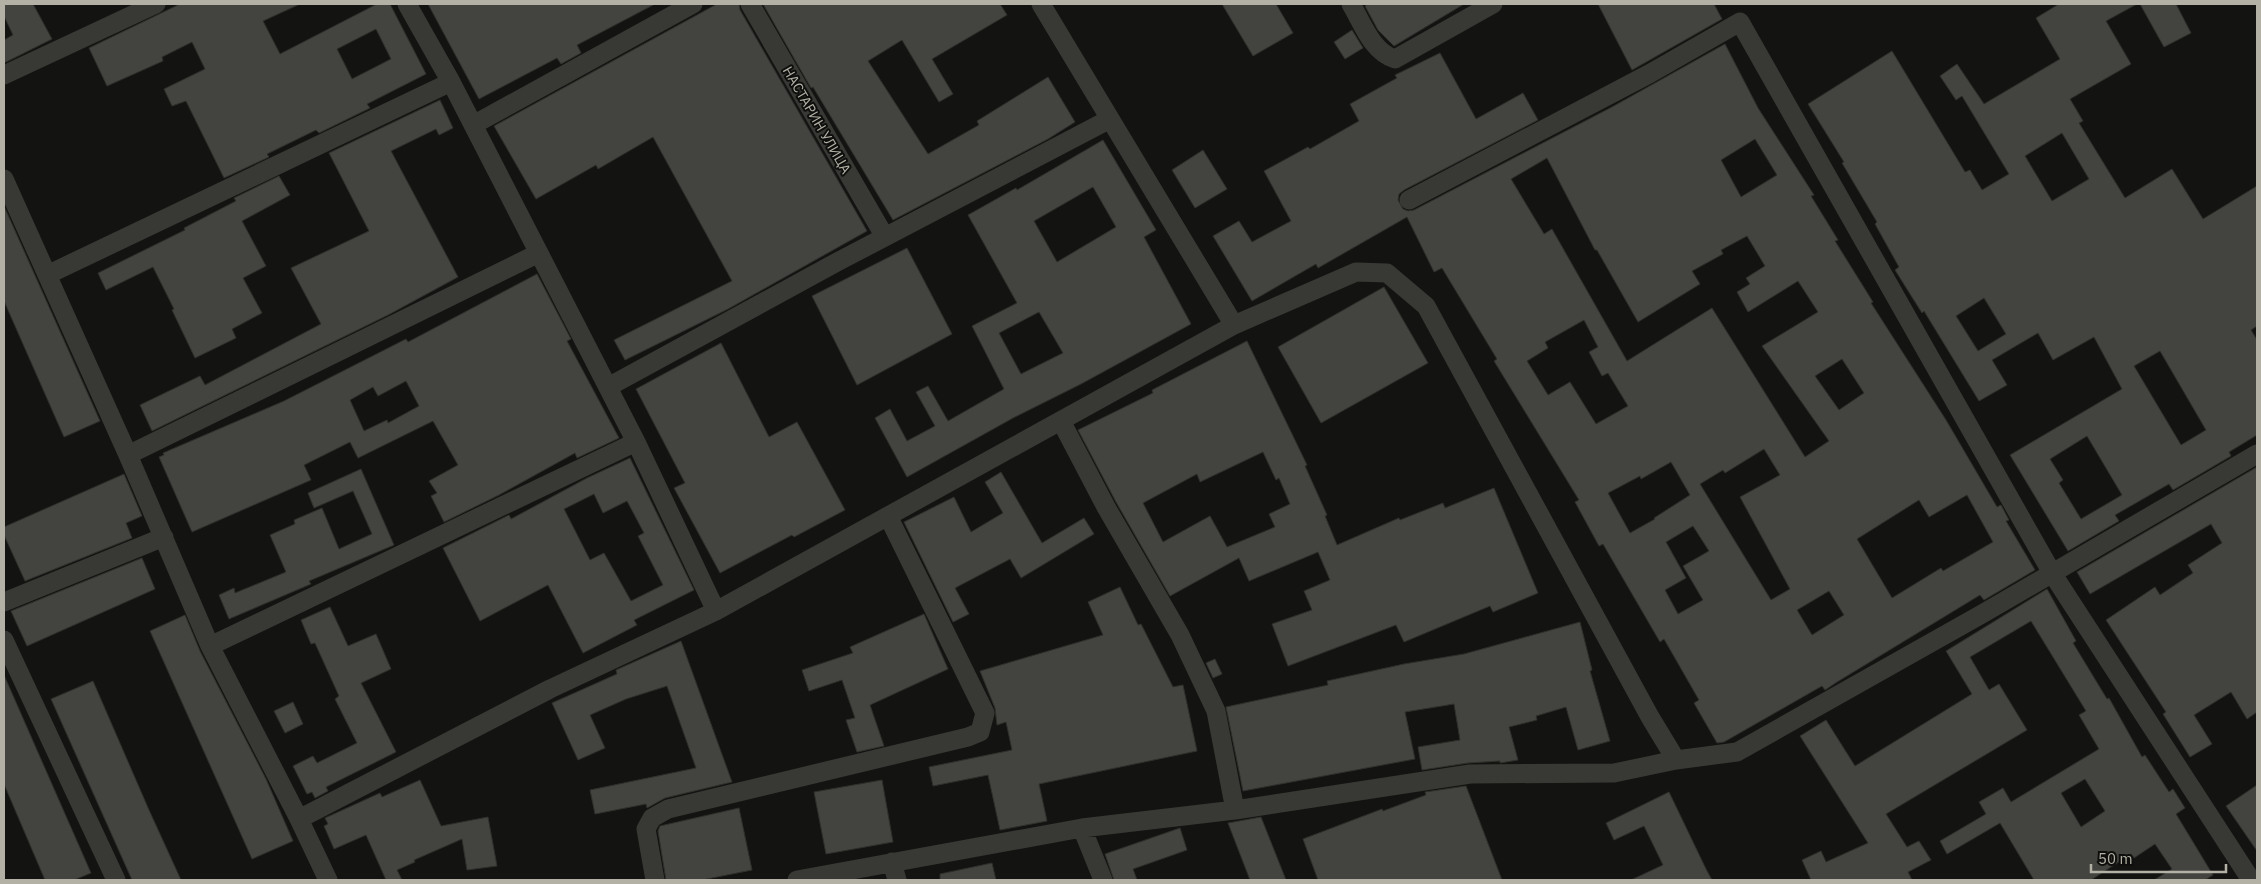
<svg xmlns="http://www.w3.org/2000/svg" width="2261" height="884" viewBox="0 0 2261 884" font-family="'IBM Plex Sans',sans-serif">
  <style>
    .building { fill: #43433f; stroke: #2f2f2c; fill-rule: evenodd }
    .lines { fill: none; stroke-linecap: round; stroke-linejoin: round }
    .street { stroke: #383834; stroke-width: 19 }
    .labels { text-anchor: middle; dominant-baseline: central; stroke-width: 4; stroke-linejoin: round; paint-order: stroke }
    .street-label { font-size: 14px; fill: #b3b1a5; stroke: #0e0e0d }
  </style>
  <rect width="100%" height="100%" fill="#131312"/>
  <path class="building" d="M4,4H33L52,39L4,63V40L13,35L4,16Z
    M180,4H300L263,21L280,54L377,4H390L426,74L367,104L370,108L319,133L316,130L267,154L269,157L224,178L186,101L172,106L164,89L205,69L192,42L162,57L163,61L107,86L89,48ZM376,29L391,59L352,79L337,49Z
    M428,4H655L577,45L581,53L561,64L557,58L479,99Z
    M717,4H739L740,10L867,231L728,309L625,360L614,340L732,281L653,137L598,169L596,165L536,199L494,126Z
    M763,4H1000L1007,15L932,59L953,94L939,102L902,40L868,61L928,154L979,125L977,121L1048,77L1075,122L1048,139L893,220L813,87L811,88Z
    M1222,4H1276L1293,33L1253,56Z
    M1368,4H1464L1394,46L1378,30L1365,6Z
    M1598,4H1714L1722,19L1632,70Z
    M2059,4H2137L2106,21L2131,64L2070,99L2083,121L2079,123L2125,198L2172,169L2203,219L2257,186V326L2251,330L2257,340V435L2229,452L2231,456L2173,490L2169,484L2115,515L2119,521L2068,551L2010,455L2122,389L2094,337L2053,360L2038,333L1992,360L2007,385L1979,401L1924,311L1922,313L1895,270L1899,267L1875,224L1877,222L1842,163L1844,162L1808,104L1892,51L1965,172L1970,170L1982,190L2009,174L1962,96L1956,100L1940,76L1957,64L1984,104L2060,59L2036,18ZM2062,133L2089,179L2052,201L2025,156ZM1984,298L2006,334L1978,351L1956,316ZM2160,351L2206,430L2181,445L2134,366ZM2087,436L2122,495L2081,519L2059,483L2063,480L2050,459Z
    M2140,4H2176L2191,33L2164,47Z
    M1352,30L1363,48L1345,59L1334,42Z
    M1725,44L1758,108L1814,195L1811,196L1838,240L1835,241L1873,302L1871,303L1946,420L1997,507L2001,505L2009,520L2006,521L2035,570L1984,600L1980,595L1837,682L1825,690L1822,686L1724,742L1717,743L1694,703L1699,700L1664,639L1660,642L1603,544L1599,546L1575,502L1579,500L1494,361L1497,359L1442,268L1434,272L1407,217L1318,268L1316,264L1252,301L1213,236L1239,221L1252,242L1291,221L1264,171L1308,147L1310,149L1359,121L1350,104L1397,78L1395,75L1440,53L1476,119L1523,93L1538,120L1404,190L1399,194L1398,200L1403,209L1408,211L1414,210L1612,107ZM1755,139L1777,175L1741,197L1721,160ZM1547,158L1595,250H1597L1638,322L1700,284L1692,271L1723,254L1721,250L1747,236L1765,266L1746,278L1750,284L1737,292L1748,312L1798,281L1818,312L1762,346L1829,441L1805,457L1712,308L1627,361L1552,229L1544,234L1511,179ZM1584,320L1598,347L1589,352L1602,376L1608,373L1628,406L1596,424L1570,382L1548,395L1527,361L1548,348L1545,342ZM1842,359L1864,393L1839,410L1815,376ZM1764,449L1780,475L1740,497L1790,589L1771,600L1700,484L1723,470L1725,473ZM1671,462L1690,495L1654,518L1655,519L1630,533L1608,493L1640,476L1641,479ZM1967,495L1993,542L1943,571L1941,568L1892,598L1857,539L1919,500L1929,517ZM1693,526L1709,551L1683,566L1703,600L1678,614L1665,590L1686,578L1666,542ZM1829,591L1844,615L1812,635L1797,610Z
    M440,100L453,128L439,135L436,129L391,151L458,277L388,315L152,431L140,405L200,376L205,385L321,324L291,268L369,231L329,153Z
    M1103,140L1156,230L1144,237L1191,324L1081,384L1013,418L907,477L875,418L890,409L907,441L935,426L916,392L928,386L948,421L1004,389L972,326L1017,303L968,215L1016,188L1017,190ZM1093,187L1116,227L1057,262L1034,221ZM1039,312L1063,353L1021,374L999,333Z
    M1203,150L1227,189L1195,208L1172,170Z
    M279,176L290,195L242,221L266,266L243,278L262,313L232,329L236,338L195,358L172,310L174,309L153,267L106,290L98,273L185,230L184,228L236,201L234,198Z
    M4,206L100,421L64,437L4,301Z
    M907,248L952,334L857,385L812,296Z
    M537,274L571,339L567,341L619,438L577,458L575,453L499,495L444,522L431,496L437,493L429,481L458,465L433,421L358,458L350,442L304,465L311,480L192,532L159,457L164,455L163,453L284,401L406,339L408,342ZM406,381L419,406L388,423L387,420L364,431L350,400L373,387L378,396Z
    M1384,287L1428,363L1321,423L1278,347Z
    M1247,341L1307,465L1305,466L1327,515L1325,516L1337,545L1399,518L1400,520L1443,503L1445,508L1494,488L1538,593L1493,612L1490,606L1404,642L1396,625L1288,666L1272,624L1312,610L1304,591L1330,580L1318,552L1249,581L1239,558L1170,596L1116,502L1078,430L1153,393L1152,390ZM1263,452L1276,480L1279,478L1290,504L1269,514L1275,527L1227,547L1210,516L1163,542L1143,503L1197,474L1200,482Z
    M721,343L769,437L797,422L845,510L794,537L792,535L720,573L674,488L685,483L636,389Z
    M630,458L694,590L634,620L637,625L583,653L548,585L480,621L443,548L509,515L511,519L587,478ZM594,494L603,513L627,501L644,533L638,536L663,585L631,601L604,553L590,560L564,509Z
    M2257,467V712L2247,719L2231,692L2194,715L2212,744L2190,757L2163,714L2166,712L2106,620L2155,587L2160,595L2193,573L2188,565L2222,543L2211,524L2090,594L2077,572Z
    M361,469L394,545L309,581L311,584L229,619L219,595L234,588L235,593L286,572L270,535L295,524L294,520L322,508L339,549L372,534L353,491L314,508L308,493Z
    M1001,472L1042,543L1084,518L1094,534L1021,578L1010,559L955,588L969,614L953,622L904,522L954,497L971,532L1003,513L985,482Z
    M124,474L142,516L126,523L132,538L25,581L4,535V527Z
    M142,558L155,589L27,646L11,611Z
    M1120,587L1138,625L1141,624L1173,687L1183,685L1197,751L1039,784L1047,821L1000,830L988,775L933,786L929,767L1012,750L1006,722L997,725L995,708L980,671L1103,635L1088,602Z
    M2047,589L2076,641L2073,643L2107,699L2109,698L2142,757L2145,755L2169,792L2173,789L2185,808L2176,814L2213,875L2205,880H2154L2172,869L2155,844L2134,858L2131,854L2091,880H2034L2000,823L1947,854L1940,841L1986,814L1979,802L2003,788L2011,802L2099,749L2079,715L2086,711L2031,621L1970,657L1989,690L1999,684L2027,730L1886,814L1907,847L1919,841L1931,860L1908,872L1912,880H1811L1802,860L1821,851L1826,862L1868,843L1800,736L1826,720L1855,766L1972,694L1946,651ZM2085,779L2105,811L2081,827L2061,793Z
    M330,607L348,646L376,634L391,669L361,683L396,752L326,787L328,791L315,798L312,792L307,794L293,766L313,756L317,763L357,743L335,699L339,696L315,643L311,644L301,620Z
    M924,614L948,669L870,705L884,746L857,752L846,720L855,718L842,680L809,691L802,670L853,653L850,647Z
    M185,615L200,651L266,779L293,841L252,859L150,631Z
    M1580,622L1592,670L1590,671L1610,741L1578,750L1566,707L1536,716L1537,720L1509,727L1518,760L1500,763V761L1468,763L1422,770L1418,747L1460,740L1454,704L1405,712L1415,759L1243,791L1226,707L1328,685L1327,681L1404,664L1464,654Z
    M681,641L732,782L665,798L647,808L646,804L595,814L590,790L696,768L667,686L626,699L590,715L605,748L578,760L552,703L617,674L616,670Z
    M1215,659L1222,674L1213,678L1206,663Z
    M4,675L91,873L74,880H45L4,784Z
    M93,681L149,810L181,880H132L51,699Z
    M293,702L303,724L285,733L274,711Z
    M420,780L441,826L488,817L497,866L467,870L462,839L414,860L415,862L397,870L402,880H386L366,835L334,849L324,826L328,824L325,818L380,793L382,797Z
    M882,780L893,842L826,854L814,792Z
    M2257,785V851L2226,806Z
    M1466,786L1502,880H1318L1303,839L1382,809L1383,811L1426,795L1425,792Z
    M1669,792L1706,869L1712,880H1631L1663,865L1644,826L1614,840L1606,823Z
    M739,808L752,870L702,880H666L658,831L660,826Z
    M1261,817L1286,880H1250L1228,823Z
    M1180,828L1187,850L1133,869L1137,880H1114L1105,854Z
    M992,863L996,880H940V874Z"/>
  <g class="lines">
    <path class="street" d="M407,4L451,82L636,442L716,611
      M750,4L885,237
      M1041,4L1234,325
      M1351,4C1363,24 1372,52 1395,59L1493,4
      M4,75L156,4
      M473,125L693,4
      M4,179L128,455L210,646L299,819L328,880
      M1409,200L1649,74L1740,22L2052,573L2251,880
      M47,275L451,82
      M608,387L839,261L1110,119
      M1061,421L1106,507L1180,635L1216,711L1235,810
      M128,455L539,253
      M4,602L164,537
      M4,640L116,880
      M210,646L636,442
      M299,819L550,689L716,611L1234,325L1356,272L1387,273L1426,306L1650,717L1676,760L1737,752L1982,614L2257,454
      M1082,828L1103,880
      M892,862L897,880
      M655,880L646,829L652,818L668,809L968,737L980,732L985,713L888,516
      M797,880L1082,828L1235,810L1470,774L1614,773L1676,760"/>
  </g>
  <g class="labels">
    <g class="street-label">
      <text transform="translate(817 120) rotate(60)">НАСТАРИН УЛИЦА</text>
    </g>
  </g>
  <rect width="2261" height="884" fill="none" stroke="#b3b1a5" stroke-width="10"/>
  <path d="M2091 864v8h135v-8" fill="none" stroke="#b3b1a5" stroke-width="2.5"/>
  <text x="2098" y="864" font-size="15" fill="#b3b1a5" stroke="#0e0e0d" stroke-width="4" paint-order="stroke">50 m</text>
</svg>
